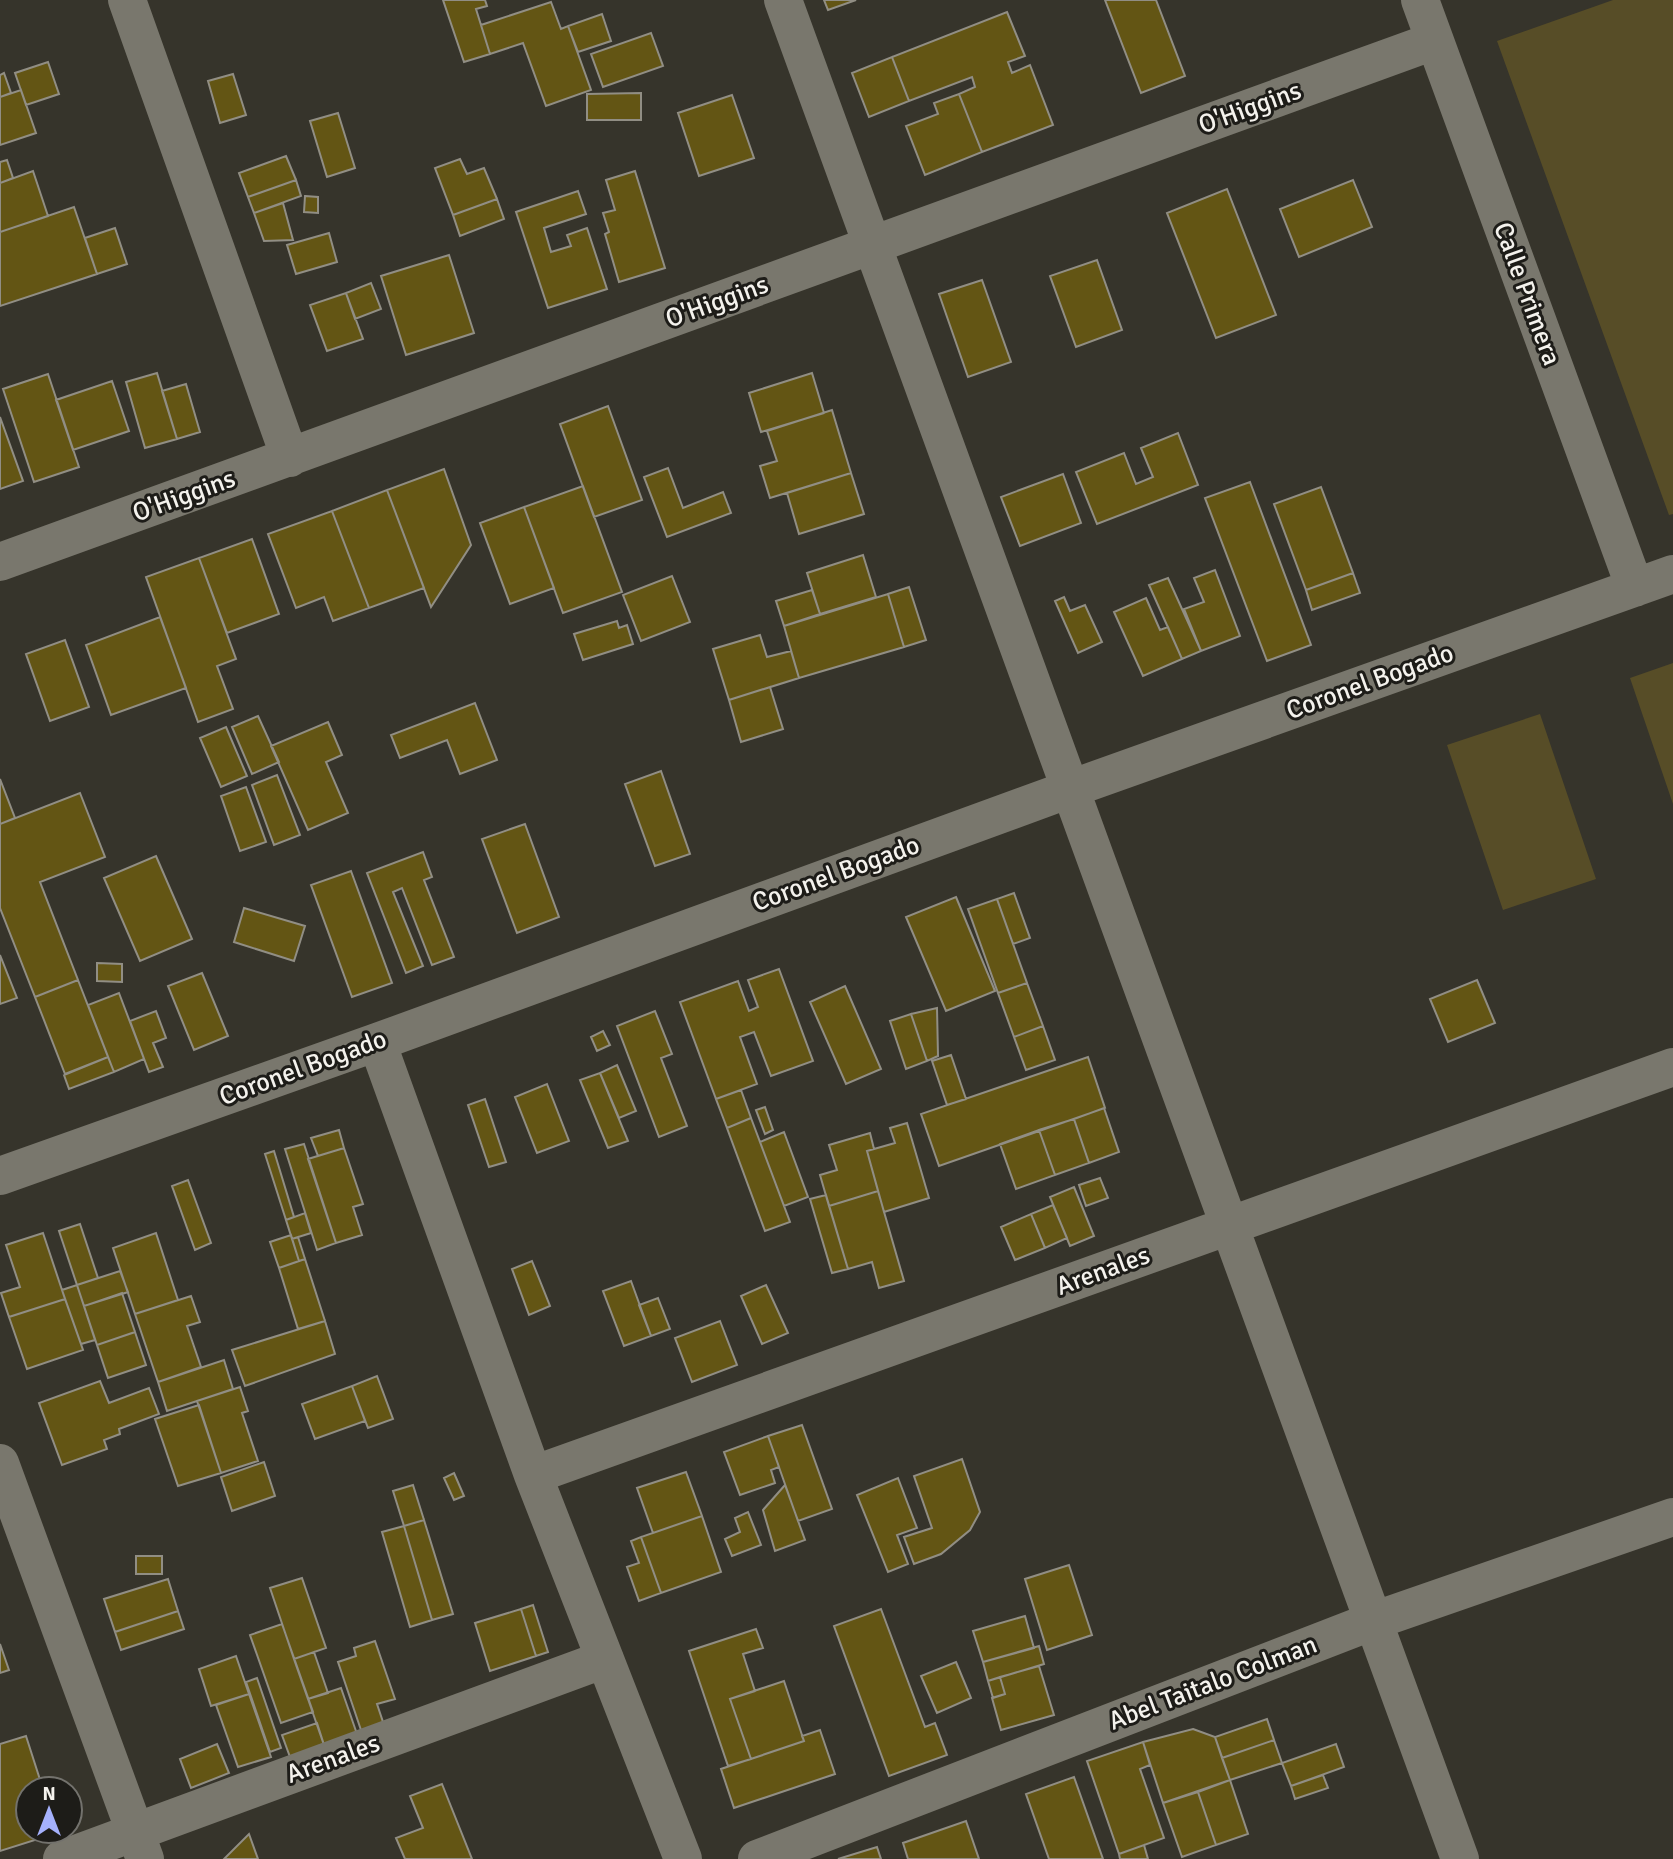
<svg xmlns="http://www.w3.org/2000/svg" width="1673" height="1859" viewBox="0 0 1673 1859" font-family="Signika,sans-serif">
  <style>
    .green { fill: #574d27 }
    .building { fill: #635514; stroke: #918e84; stroke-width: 2 }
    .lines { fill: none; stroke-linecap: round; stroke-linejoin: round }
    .minor { stroke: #79776d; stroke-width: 38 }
    .labels { text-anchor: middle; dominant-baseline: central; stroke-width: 6; stroke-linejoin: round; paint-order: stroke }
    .street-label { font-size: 26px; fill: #f4f2ed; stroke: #1d1c18 }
  </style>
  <rect width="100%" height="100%" fill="#36342b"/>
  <path class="green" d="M1613,0H1673V514L1669,515L1497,41Z
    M1673,663V804L1630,678Z
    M1540,714L1596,879L1503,910L1447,745Z"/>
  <path class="building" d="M443,0H485L487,6L476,9L490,54L464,62Z
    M824,0H856L828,10Z
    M1105,0H1156L1185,76L1141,93Z
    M551,2L561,29L568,26L591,90L546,106L523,43L490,54L481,25Z
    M1007,12L1025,56L1008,62L1012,73L1030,65L1053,125L982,152L959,94L975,87L972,77L909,101L892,57Z
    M602,14L611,41L578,52L568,26Z
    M651,33L663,66L603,87L591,54Z
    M892,57L909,101L869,117L852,73Z
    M48,62L59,94L26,105L15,73Z
    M4,73L11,93L0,97V75Z
    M233,74L246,115L220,123L208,81Z
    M21,90L36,133L0,145V97Z
    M641,93V120H587V94Z
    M959,94L982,152L925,175L906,126L938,114L934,103Z
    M732,95L754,158L699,176L678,113Z
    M338,113L355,168L327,177L310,121Z
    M286,156L296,180L248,197L239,173Z
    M460,159L467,174L484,168L497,199L453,215L435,168Z
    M7,160L13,178L0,183V162Z
    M33,171L48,216L0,232V183Z
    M635,171L665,268L619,282L605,234L609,232L603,213L615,210L606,180Z
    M296,180L301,196L254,213L248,197Z
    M1353,180L1372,227L1299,257L1280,209Z
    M1227,189L1276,315L1216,338L1167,213Z
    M578,191L586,214L544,228L551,252L571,246L567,235L587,228L607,289L548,308L516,212Z
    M305,196L318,197V213L304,212Z
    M497,199L504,219L460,236L453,215Z
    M283,203L293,240L264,241L254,213Z
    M74,207L97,274L0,306V232Z
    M115,228L127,264L97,274L85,238Z
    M329,233L337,262L296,274L287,245Z
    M449,255L474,333L406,355L381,276Z
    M1097,260L1122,330L1076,347L1050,276Z
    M982,280L1011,362L968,377L939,294Z
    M371,283L381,309L355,319L346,293Z
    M346,293L363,339L327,351L310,305Z
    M157,373L177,439L145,448L126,382Z
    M812,373L824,413L761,432L749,393Z
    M48,374L79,467L34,482L3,389Z
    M112,381L129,431L73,450L56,400Z
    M186,384L200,432L177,439L162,391Z
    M608,406L642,500L594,517L560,424Z
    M832,410L851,473L770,498L760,466L777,461L767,431Z
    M0,417L23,481L0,489Z
    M1178,433L1198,485L1097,524L1076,472L1124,453L1136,484L1153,477L1141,448Z
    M668,468L683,508L723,492L731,513L667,537L644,477Z
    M444,469L471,545L431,607L387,490Z
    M851,473L864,514L799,534L787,493Z
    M1063,474L1081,523L1020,546L1001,497Z
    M1250,482L1311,645L1267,661L1205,498Z
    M583,486L622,592L563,613L524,507Z
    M1321,487L1353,573L1306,590L1274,504Z
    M387,490L424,588L369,608L332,511Z
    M524,507L554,588L510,604L480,523Z
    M332,511L369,608L333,621L324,597L296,608L268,534Z
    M252,539L279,614L227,633L199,558Z
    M863,555L876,597L820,614L807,573Z
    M199,558L236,659L217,666L233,709L198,722L146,577Z
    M1215,570L1240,636L1201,651L1184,609L1204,602L1194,578Z
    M1353,573L1360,593L1312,610L1306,590Z
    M672,576L690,622L641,641L623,595Z
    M1168,578L1201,651L1182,659L1149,585Z
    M909,587L926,640L904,647L888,594Z
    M812,590L820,614L784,626L776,601Z
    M888,594L904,647L799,678L784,626Z
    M1064,597L1070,611L1085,605L1102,642L1078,653L1055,601Z
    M1146,598L1160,630L1168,627L1182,659L1143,676L1114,612Z
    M160,617L186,688L111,715L86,645Z
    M617,621L619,628L627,625L633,644L583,660L574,634Z
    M760,635L767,657L791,651L799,678L729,700L713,649Z
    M65,640L89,707L50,721L26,654Z
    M770,687L783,729L741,742L729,700Z
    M475,703L497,760L460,774L447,740L400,758L391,735Z
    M258,716L279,762L252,774L232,727Z
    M328,722L342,755L326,762L348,813L308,830L271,746Z
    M226,727L247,776L221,787L200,738Z
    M661,771L690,854L655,866L625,784Z
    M277,775L300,835L274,845L252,785Z
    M0,779L15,818L0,824Z
    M246,787L266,842L240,851L221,796Z
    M80,793L105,857L40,882L78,980L35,997L0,908V824Z
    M525,824L559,917L517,933L482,839Z
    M423,852L432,877L424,880L454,957L432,965L402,888L393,892L423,966L406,973L367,873Z
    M156,856L192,939L140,961L104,878Z
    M351,871L392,983L352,997L311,885Z
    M1014,893L1030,938L1013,944L997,899Z
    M956,897L995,991L946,1011L906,917Z
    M997,899L1027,983L998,993L968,909Z
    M244,908L305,926L294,961L234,942Z
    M0,955L17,998L0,1004Z
    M97,963L122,964V982L97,981Z
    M779,969L813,1061L771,1076L754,1032L740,1037L757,1084L716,1099L680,1002L738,981L749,1011L758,1007L748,980Z
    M202,973L228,1036L194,1050L168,986Z
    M78,980L108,1057L65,1074L35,997Z
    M1477,980L1495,1023L1448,1042L1430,999Z
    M1027,983L1043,1026L1014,1037L998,993Z
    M845,986L881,1069L846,1084L810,1002Z
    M119,993L144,1059L114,1072L88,1005Z
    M937,1008L938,1056L927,1061L911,1014Z
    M156,1011L166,1038L153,1043L163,1067L149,1072L130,1021Z
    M655,1011L672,1054L661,1058L687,1126L659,1137L617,1026Z
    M911,1014L927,1061L906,1069L890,1021Z
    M1043,1026L1055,1060L1026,1070L1014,1037Z
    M603,1031L610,1045L597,1051L591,1037Z
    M951,1055L966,1099L947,1105L932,1061Z
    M108,1057L114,1072L69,1089L64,1075Z
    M1088,1057L1105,1108L939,1166L921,1114Z
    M617,1065L636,1111L619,1118L600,1073Z
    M600,1073L628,1141L608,1148L580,1080Z
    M547,1084L569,1141L537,1153L515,1097Z
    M741,1090L751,1118L727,1128L716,1099Z
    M485,1099L506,1162L489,1167L468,1105Z
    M765,1107L773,1130L765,1134L756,1110Z
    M1104,1108L1119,1152L1089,1163L1074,1119Z
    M751,1118L790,1222L765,1231L727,1128Z
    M1074,1119L1089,1163L1055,1175L1039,1130Z
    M907,1123L929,1198L884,1212L867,1151L895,1143L890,1128Z
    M339,1130L344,1148L318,1156L311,1138Z
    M1039,1130L1055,1175L1016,1189L1000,1144Z
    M784,1132L808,1197L784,1206L760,1142Z
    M870,1133L874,1149L867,1151L878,1191L829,1206L820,1175L837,1170L829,1145Z
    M304,1144L336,1243L317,1250L285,1149Z
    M344,1148L363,1204L353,1207L362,1235L336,1243L308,1159Z
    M274,1151L294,1217L286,1220L265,1154Z
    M1100,1178L1108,1198L1086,1206L1079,1185Z
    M188,1180L211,1243L195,1250L172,1186Z
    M1074,1187L1094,1236L1070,1246L1050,1197Z
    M878,1191L904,1281L879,1288L872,1262L848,1269L829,1206Z
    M826,1195L848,1269L832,1273L810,1199Z
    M1053,1205L1067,1238L1045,1248L1031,1214Z
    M305,1213L311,1233L292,1239L286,1220Z
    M1031,1214L1045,1248L1015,1260L1001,1227Z
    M80,1224L98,1278L77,1285L59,1231Z
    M43,1233L65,1299L9,1317L1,1293L20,1287L6,1245Z
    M156,1233L178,1300L135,1314L113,1248Z
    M291,1235L299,1261L279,1268L270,1242Z
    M298,1237L305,1259L299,1261L292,1239Z
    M305,1259L325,1321L298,1329L279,1268Z
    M532,1261L550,1306L529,1315L512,1269Z
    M120,1271L128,1292L84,1306L77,1285Z
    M631,1281L651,1336L624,1346L603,1291Z
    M77,1285L95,1340L81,1344L62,1290Z
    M766,1285L788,1333L762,1344L741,1296Z
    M122,1293L135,1332L97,1345L84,1306Z
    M191,1296L200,1322L187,1326L201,1367L158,1382L135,1314Z
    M658,1298L670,1329L651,1336L639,1305Z
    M65,1299L83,1350L27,1369L9,1317Z
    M325,1321L335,1354L245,1386L232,1350Z
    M720,1321L737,1365L692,1382L675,1338Z
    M135,1332L146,1365L108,1378L97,1345Z
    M224,1360L233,1389L167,1411L158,1382Z
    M377,1376L393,1419L368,1428L352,1386Z
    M100,1381L109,1403L149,1388L159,1414L119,1429L120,1434L104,1440L107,1449L62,1465L39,1403Z
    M352,1386L365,1421L315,1439L302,1404Z
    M240,1387L248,1411L242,1413L258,1461L221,1473L197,1401Z
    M199,1405L221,1473L178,1486L155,1419Z
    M802,1425L832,1509L798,1521L768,1436Z
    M768,1436L779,1467L771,1470L775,1483L740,1495L724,1452Z
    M962,1459L980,1512L970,1530L941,1554L914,1564L904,1537L932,1528L914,1476Z
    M264,1462L275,1496L232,1511L221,1477Z
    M686,1472L702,1516L653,1533L637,1488Z
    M454,1473L464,1496L454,1500L444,1478Z
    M898,1478L917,1528L897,1535L908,1564L888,1572L857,1495Z
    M413,1485L424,1520L404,1526L393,1491Z
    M785,1485L805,1540L775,1551L763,1510Z
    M748,1512L761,1545L732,1556L725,1539L740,1532L735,1518Z
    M702,1516L721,1572L661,1593L641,1537Z
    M424,1520L453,1614L432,1620L404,1526Z
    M404,1526L432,1620L410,1627L382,1532Z
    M641,1537L661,1593L639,1601L627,1567L639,1563L631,1541Z
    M136,1556H162V1574H136Z
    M1069,1565L1092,1635L1047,1650L1025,1579Z
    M302,1578L326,1648L294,1659L270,1588Z
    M168,1579L178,1611L115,1632L104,1599Z
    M533,1605L548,1652L536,1656L521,1609Z
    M521,1609L536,1656L490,1671L475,1623Z
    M881,1609L925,1727L935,1723L947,1755L889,1776L834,1626Z
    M178,1611L184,1629L121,1650L115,1632Z
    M1025,1616L1034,1648L983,1662L973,1631Z
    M282,1624L313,1712L281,1723L250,1635Z
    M756,1629L763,1648L743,1654L755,1691L730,1699L751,1759L728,1766L689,1651Z
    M375,1641L395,1699L377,1704L385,1728L363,1736L338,1662L356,1656L354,1648Z
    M0,1644L9,1670L0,1673Z
    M1039,1646L1044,1664L988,1681L983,1662Z
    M314,1652L328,1693L308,1699L294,1659Z
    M236,1656L249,1694L211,1706L199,1669Z
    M956,1662L971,1698L937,1713L921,1676Z
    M1039,1666L1054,1715L1001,1730L992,1698L1005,1694L1000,1677Z
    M1000,1677L1005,1694L993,1698L988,1681Z
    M257,1678L281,1748L270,1752L246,1682Z
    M784,1681L804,1741L751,1759L730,1699Z
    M341,1688L357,1734L324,1745L308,1699Z
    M249,1694L271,1757L238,1767L216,1705Z
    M1267,1719L1274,1740L1222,1758L1215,1737Z
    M317,1723L324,1745L290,1757L282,1735Z
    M1193,1729L1215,1737L1230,1780L1163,1803L1143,1742Z
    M820,1730L835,1774L734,1808L721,1769L804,1741L802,1736Z
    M26,1736L43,1789H28V1831H57V1833L0,1851V1744Z
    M1274,1740L1282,1763L1230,1780L1222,1758Z
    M1143,1742L1150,1765L1140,1769L1164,1838L1119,1854L1087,1761Z
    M217,1744L229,1773L191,1788L180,1759Z
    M1336,1744L1344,1767L1291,1786L1282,1763Z
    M1323,1775L1328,1788L1295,1799L1291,1786Z
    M1074,1777L1103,1859H1049L1026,1794Z
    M1230,1780L1248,1834L1216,1845L1198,1792Z
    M442,1784L472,1859H405L396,1838L423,1828L410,1796Z
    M1198,1792L1216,1845L1182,1857L1163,1803Z
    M966,1821L979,1859H908L903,1843Z
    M249,1834L258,1859H224Z
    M1144,1845L1148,1859H1120L1119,1854Z
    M877,1847L881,1859H838Z"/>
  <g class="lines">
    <path class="minor" d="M127,0L290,458
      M783,0L1460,1859
      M1420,0L1635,588
      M0,562L1434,41
      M377,1042L533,1475L683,1859
      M0,1176L377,1042L1070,789L1673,574
      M0,1463L145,1859
      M533,1475L1673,1067
      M62,1859L605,1659
      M757,1859L1373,1621L1673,1517"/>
  </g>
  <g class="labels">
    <g class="street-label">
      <text transform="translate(1250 108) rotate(-20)">O'Higgins</text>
      <text transform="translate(1527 294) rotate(70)">Calle Primera</text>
      <text transform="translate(717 302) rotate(-20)">O'Higgins</text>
      <text transform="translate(184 496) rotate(-20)">O'Higgins</text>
      <text transform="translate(1370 682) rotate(-20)">Coronel Bogado</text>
      <text transform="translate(836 874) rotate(-20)">Coronel Bogado</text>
      <text transform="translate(303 1068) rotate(-20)">Coronel Bogado</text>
      <text transform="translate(1103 1271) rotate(-20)">Arenales</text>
      <text transform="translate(1213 1683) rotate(-21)">Abel Taitalo Colman</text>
      <text transform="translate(333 1759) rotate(-20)">Arenales</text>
    </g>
  </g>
  <g transform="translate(49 1810)"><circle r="33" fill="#1d1c18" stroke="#73726d" stroke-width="2"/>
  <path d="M0-5L12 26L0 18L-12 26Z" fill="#a5b1fc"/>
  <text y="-10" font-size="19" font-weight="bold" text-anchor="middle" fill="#f4f2ed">N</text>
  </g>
</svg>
